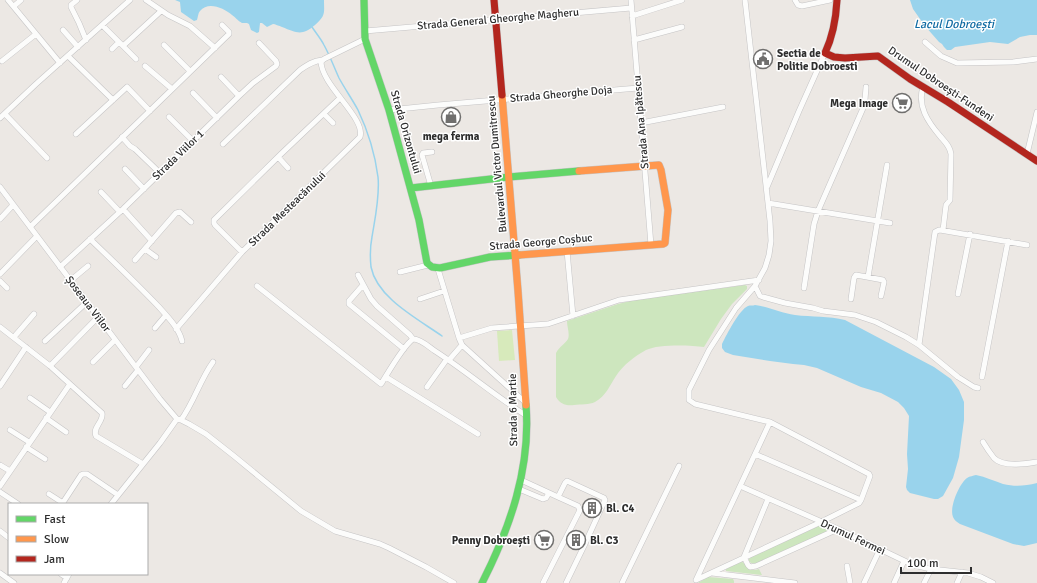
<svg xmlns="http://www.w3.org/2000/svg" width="1037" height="583" viewBox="0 0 1037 583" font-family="Signika,sans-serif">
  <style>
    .green { fill: #cde6be }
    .pitch { fill: #d7eabb }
    .water { fill: #99d3ec }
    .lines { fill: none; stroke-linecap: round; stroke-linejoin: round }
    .stream { stroke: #99d3ec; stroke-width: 1.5 }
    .street-casing { stroke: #c5c4c5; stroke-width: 6 }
    .fast-casing { stroke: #c5c4c5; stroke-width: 8 }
    .slow-casing { stroke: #c5c4c5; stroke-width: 8 }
    .jam-casing { stroke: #c5c4c5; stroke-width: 8 }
    .street { stroke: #fcfcfb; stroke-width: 5 }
    .fast { stroke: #63d668; stroke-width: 7 }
    .slow { stroke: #ff974d; stroke-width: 7 }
    .jam { stroke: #b3261e; stroke-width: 7 }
    .labels { text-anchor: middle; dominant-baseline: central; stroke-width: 3; stroke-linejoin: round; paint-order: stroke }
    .street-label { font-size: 11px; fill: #2e2e2e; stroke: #fff }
    .poi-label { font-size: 11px; font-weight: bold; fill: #2e2e2e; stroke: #fff; text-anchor: start }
    .water-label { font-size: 12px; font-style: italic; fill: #0e6aa2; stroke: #fff }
  </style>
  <rect width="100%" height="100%" fill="#ece8e4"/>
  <path class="green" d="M745,285L747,286V289L732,304L721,319L704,347C690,345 658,344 646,350C635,356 623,365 616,376C610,385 606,396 595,402C589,405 581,404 574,405C566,406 560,404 556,397V353C560,346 565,344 568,339C570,334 567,327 567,321L618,304L634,300Z
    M823,524L832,529L756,564L751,563L749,561V559L751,557Z
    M740,561C748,564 748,573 759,569L762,575L726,571V569Z
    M708,577L733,579L734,581V583H698Z"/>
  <path class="pitch" d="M512,330L515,360L499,361L497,331Z"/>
  <path class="water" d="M175,0H324C324,13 326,15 315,25C302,36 297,33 282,27C279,26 275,24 273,24C271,25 269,26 267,27L262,23H260L259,32L257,33L251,30L249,24L247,23H242C238,21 235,17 232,15C224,8 208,1 200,11C198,13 198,17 197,20L194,21L181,12L180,2Z
    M910,0H1037V35H1030L1020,37L1008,44L990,42L955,47L951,50H947L944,47L942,44L939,42L925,26L913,9Z
    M755,305C769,307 781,313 795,315C812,317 829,316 845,320L934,367L951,379L959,390L964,402V420L959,457L953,478L943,496L938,499H934L910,493L907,490L906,487L908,469L907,454L909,416L904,408L898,402L881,393L861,387L817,368L804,365L793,364L770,361L733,355L725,352L722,348V344C727,334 739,310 748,306C750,305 753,306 755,305Z
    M976,475C986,477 994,481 1003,484C1015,487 1025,486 1037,483V543L1024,546L1013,544L960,524C957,522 954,520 953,517C949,508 959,484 967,478C970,476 973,476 976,475Z"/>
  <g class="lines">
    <path class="stream" d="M312,27C316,33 321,39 324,45C330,56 334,67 339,78C345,89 352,99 358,110C368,131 375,154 378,177C380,196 375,218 372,237C370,247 370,257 371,267C377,298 418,319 442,336"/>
    <g class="street-casing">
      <path id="street" d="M8,0L60,63
        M77,0L71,5V7L79,23L86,40
        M146,0L168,15L190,26L215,48
        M631,0L651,245
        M795,0L798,5L802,6L830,0
        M14,6L21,0
        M632,16L682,0
        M102,25L136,59
        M63,30L78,47
        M365,31L631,8
        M634,40L682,27
        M925,42L941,56L957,63L1013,62L1037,59
        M164,45L190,71
        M123,46L161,11
        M112,49L119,42
        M68,56L113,100
        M2,61L36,34
        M145,66L172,89
        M221,77L239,96
        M923,87C917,106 928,122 940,136C945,142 950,146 951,154L950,200L946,205L943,230
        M193,93L217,118
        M389,110L438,105L638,88
        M5,114L47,158
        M324,114L333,123
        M169,117L193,141
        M0,118L36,84L130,0
        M641,123L723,107
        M76,134L127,87L150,111
        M122,137L130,146L135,149L160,173
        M223,144L300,70C307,65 313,61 322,60
        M1027,154L1037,112
        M278,157L288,168
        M125,169L144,189
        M431,186L422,155L423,153L432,152
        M0,187L160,399L177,419
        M767,187L799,111L825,53
        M101,192L120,212
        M768,203L890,223
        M123,209L152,241
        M0,219L13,205
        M30,227L229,34V32L222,25
        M90,239C113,261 136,283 158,306C167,316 179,328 182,341
        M145,249L156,257
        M567,251L573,316
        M242,252L215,225L214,223V220L281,154L340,98
        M135,260L176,213L180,212L191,222
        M60,267L123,209L239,96L253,83L276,66L277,64L276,61L259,43
        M438,269L459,338L462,345L526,403
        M400,272L428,265
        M0,274L37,236
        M358,275L371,299L377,306L410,335L413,339C421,339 429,347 435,351C466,371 495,396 527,416
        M868,277L887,165
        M0,281L7,288
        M70,281L88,266
        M363,285L349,301V304L404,349
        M257,286L381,384C388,373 403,346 413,339
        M755,286L760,296L763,297L785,303L813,308L823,311L855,315L876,322L906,337L919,345L958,377L974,387L978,388
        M804,288L814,224L818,211L864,106L865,100L866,87
        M958,294L970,234
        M420,299L444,291
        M851,299L854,278L856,275L883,280L884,282L881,296
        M0,327L50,366L102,413C104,422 92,427 96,436L143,464
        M155,328L166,315
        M176,329L242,252L308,188L360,137C366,118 322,86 321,62L324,59L365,39
        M14,337L34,314
        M459,338L492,328L548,324L554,322L619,300L759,280
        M45,341L87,302
        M919,345L935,232L939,230H940L1027,245
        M449,360L462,345
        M93,362L115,340
        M50,366L98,317
        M136,367L149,350
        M386,377L478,434
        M982,377L1008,241
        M0,386L26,347
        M125,386L138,370
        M427,387L447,359
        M30,398L50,412
        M46,418L66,432
        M177,419L181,420L189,424L206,434L234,456L301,511L335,531L380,544L389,548L426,567L454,583
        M181,420C194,402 200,380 213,362
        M10,430L29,442
        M983,442C986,447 990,453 994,458C1002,467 1026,464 1037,462
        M26,447L45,459
        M755,454L861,500
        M0,465L10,471
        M521,480L558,497
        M0,486L70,384
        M740,486L838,529L913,565L931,569L968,573L981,577L993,583
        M519,489L543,499L546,498L549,493
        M0,492L18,504
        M49,494L63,503
        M768,499L744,557L748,565L750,567L756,566L838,529
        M62,504L81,475L83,474H87L118,495
        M111,504L160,443L177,419
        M0,531L9,538
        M847,566L850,583
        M0,573L14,583
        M712,573L795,583
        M61,574L67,578
        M696,580L821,522L859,503L861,500L870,476L869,474L770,422L695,404L689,400V390L709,350L736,308L755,286L765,268L769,255L771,241L770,221L745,0
        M696,580L770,422
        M64,583L69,574
        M543,583L580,510L578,506L558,497L565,483L567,481L604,498L605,500L584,546L566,583
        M622,583L679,466
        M864,583L880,549
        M894,583L904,561
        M924,583L931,569
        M957,583L962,572"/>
    </g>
    <g class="fast-casing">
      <path id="fast" d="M364,0L365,39L389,110L419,220L427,263L432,267L440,268L490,257L519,255
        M411,188L509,177L579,171
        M482,583C510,528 531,468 526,405"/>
    </g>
    <g class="slow-casing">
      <path id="slow" d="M502,95L518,291L526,405
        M519,255L663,244L665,243L668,210L661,170L659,165L579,171"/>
    </g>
    <g class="jam-casing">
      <path id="jam" d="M494,0L502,95
        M837,0C836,19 833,36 825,53L834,57L845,58L878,56L910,79L948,102L1037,161"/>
    </g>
    <use href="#street" class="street"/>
    <use href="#fast" class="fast"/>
    <use href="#slow" class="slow"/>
    <use href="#jam" class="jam"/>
  </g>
  <defs>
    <g id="civic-ring" transform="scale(1)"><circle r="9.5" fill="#fff" stroke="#706f6e" stroke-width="1.5"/><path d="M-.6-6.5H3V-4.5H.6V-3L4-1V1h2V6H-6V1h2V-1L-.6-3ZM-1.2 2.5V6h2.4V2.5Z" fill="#706f6e"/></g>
    <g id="supermarket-ring" transform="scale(1)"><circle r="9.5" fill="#fff" stroke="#706f6e" stroke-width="1.5"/><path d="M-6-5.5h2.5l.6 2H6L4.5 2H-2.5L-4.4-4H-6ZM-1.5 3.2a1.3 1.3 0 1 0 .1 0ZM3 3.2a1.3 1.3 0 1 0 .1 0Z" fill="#706f6e"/></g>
    <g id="shop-ring" transform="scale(1)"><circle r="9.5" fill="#fff" stroke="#706f6e" stroke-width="1.5"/><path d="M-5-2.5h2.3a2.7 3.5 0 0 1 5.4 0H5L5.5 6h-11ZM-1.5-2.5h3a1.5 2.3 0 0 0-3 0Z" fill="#706f6e"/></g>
    <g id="building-ring" transform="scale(1)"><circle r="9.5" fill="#fff" stroke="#706f6e" stroke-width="1.5"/><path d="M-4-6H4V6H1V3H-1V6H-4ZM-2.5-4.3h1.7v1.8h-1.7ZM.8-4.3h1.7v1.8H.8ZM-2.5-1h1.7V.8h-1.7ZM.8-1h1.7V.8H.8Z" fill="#706f6e"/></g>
  </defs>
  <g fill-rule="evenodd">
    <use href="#civic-ring" x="763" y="59"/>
    <use href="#supermarket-ring" x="902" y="103"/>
    <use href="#shop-ring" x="451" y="117"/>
    <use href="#building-ring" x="592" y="508"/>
    <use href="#supermarket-ring" x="544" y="540"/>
    <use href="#building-ring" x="576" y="540"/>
  </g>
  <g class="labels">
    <g class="street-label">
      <text transform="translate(498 19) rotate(-5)">Strada General Gheorghe Magheru</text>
      <text transform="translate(941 84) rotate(34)">Drumul Dobroești-Fundeni</text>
      <text transform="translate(561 94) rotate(-5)">Strada Gheorghe Doja</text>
      <text transform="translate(641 122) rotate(-95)">Strada Ana Ipătescu</text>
      <text transform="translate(406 132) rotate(74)">Strada Orizontului</text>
      <text transform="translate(178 155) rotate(-44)">Strada Viilor 1</text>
      <text transform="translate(497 164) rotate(-95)">Bulevardul Victor Dumitrescu</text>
      <text transform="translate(287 209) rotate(-44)">Strada Mesteacănului</text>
      <text transform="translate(541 242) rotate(-5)">Strada George Coșbuc</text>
      <text transform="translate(88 304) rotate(53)">Șoseaua Viilor</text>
      <text transform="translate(513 410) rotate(-91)">Strada 6 Martie</text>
      <text transform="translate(853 537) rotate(25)">Drumul Fermei</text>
    </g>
    <g class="poi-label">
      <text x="777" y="53">Sectia de<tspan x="777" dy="13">Politie Dobroesti</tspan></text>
      <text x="888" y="103" text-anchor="end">Mega Image</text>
      <text x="451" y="136" text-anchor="middle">mega ferma</text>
      <text x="606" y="508">Bl. C4</text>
      <text x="530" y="540" text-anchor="end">Penny Dobroești</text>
      <text x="590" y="540">Bl. C3</text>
    </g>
    <g class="water-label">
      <text x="954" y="24">Lacul Dobroești</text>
    </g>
  </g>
  <rect x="8" y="503" width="140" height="72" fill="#ffffff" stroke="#ababab"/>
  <rect x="16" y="516" width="20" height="6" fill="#63d668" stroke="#ababab"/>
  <text x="44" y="523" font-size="12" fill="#2e2e2e">Fast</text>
  <rect x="16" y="536" width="20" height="6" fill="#ff974d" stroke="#ababab"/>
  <text x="44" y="543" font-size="12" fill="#2e2e2e">Slow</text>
  <rect x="16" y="556" width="20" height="6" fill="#b3261e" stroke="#ababab"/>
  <text x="44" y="563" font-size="12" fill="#2e2e2e">Jam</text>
  <path d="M901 567v6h70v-6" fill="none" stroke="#2e2e2e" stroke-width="2"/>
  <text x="907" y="567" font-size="12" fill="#2e2e2e" stroke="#ffffff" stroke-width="3" paint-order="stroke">100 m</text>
</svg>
